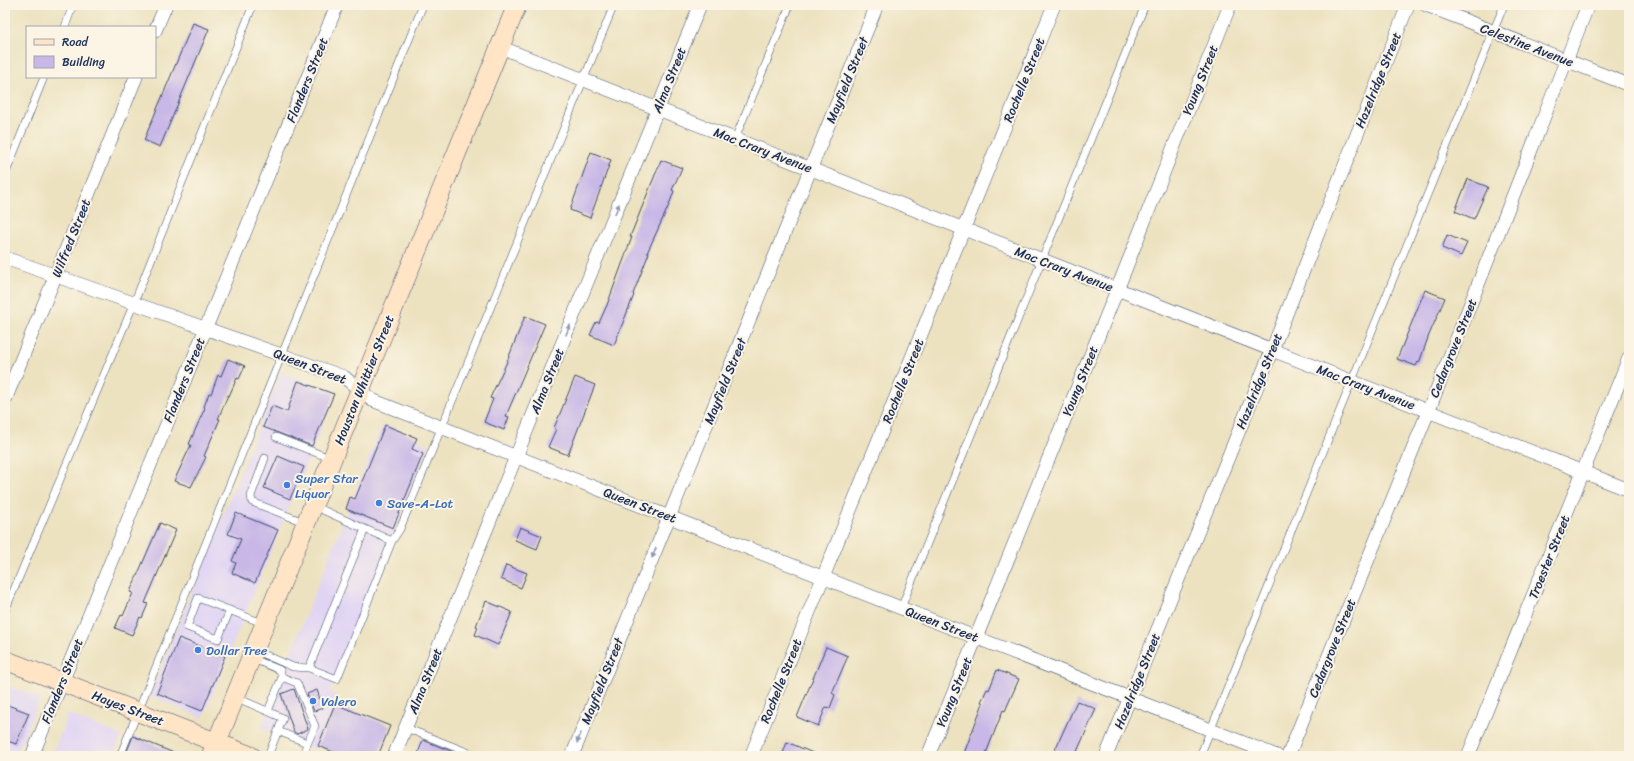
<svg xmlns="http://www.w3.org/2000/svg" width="1634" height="761" viewBox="0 0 1634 761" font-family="Sriracha,sans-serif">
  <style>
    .built { fill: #e0d4f4 }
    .building { fill: #c8b7e7 }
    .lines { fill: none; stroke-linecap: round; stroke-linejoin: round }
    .lane-casing { stroke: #3a4a6d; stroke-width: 8 }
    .street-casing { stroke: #3a4a6d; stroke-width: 14 }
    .secondary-casing { stroke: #3a4a6d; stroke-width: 20 }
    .lane { stroke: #fff; stroke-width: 7 }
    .street { stroke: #fff; stroke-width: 13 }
    .secondary { stroke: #ffe4c6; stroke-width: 19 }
    .oneway { fill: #8d97ae }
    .shop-dot { fill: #3f7fe0; stroke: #fcf5e5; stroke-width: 1.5 }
    .labels { text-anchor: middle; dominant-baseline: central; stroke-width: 4; stroke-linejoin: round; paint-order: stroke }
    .street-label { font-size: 13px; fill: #1b2f5e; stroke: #fcf5e5 }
    .shop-label { font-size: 13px; fill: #366cbe; stroke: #fcf5e5; text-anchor: start }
  </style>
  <rect width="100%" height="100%" fill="#fcf5e5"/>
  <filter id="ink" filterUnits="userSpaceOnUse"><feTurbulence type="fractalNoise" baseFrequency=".025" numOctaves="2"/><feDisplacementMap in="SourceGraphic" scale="8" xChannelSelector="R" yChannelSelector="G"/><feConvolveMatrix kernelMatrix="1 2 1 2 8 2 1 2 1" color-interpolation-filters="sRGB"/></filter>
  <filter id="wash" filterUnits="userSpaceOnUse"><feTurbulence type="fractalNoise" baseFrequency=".012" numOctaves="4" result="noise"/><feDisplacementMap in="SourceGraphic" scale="16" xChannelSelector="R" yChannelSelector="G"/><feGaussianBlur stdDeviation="0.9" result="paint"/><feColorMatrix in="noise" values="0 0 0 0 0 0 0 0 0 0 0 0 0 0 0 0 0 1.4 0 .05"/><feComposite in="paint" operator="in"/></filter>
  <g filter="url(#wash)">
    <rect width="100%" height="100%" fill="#ece2c0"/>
    <path class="built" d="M281,372L335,393L203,718L150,696Z
      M382,426L429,445L330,692L337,696L315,749L261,727Z
      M5,685L40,698L16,756H5Z
      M68,714L122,736L113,756H52Z
      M421,738L468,756H414Z"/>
    <g id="blocks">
      <path class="building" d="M193,23L209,29L160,147L144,140Z
        M591,152L611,160L590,218L570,210Z
        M661,160L682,168L672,190L674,191L669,205L647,253H649L633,294L634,295L614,345L590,335L596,322L599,323L607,305L632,237H630Z
        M1468,179L1488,187L1474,219L1455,211Z
        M1447,235L1467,243L1461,256L1442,248Z
        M1425,290L1445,298L1429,335L1419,363L1418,362L1416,366L1397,359Z
        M525,316L545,324L506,416L509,417L504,430L484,422L493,399L490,398L506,364Z
        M228,359L245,366L239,379L237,378L229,396L228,395L218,419H220L204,456L206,457L191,487L174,481L191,445L189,444L205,408L204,407L209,393L211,394L218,375L221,376Z
        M575,377L595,385L568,455L548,447L556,429L554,428Z
        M298,381L334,394L312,446L263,427L272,406L287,412Z
        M385,425L417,438L412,449L423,454L393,528L346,509L350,497L355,499Z
        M278,456L304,467L290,499L264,488Z
        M236,513L278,530L255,583L232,573L236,563L232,561L241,539L228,534Z
        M160,523L176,530L145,603L148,604L142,618L140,617L132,635L115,628L121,615L123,616L133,593L130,592Z
        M520,527L542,536L537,549L515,540Z
        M506,565L527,573L521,588L501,579Z
        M486,601L512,612L498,645L475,635L478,627L476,626Z
        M179,638L225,656L202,711L157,693Z
        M826,647L848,656L832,693L835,695L830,708L826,707L818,726L797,717Z
        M997,670L1019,679L1005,711L1003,710L985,756H963L983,703L981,702L987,689L989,690Z
        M294,689L308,729L297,734L294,732L281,694Z
        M317,690L323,708L314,711L307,694Z
        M1077,701L1096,709L1075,756H1063L1054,752Z
        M5,704L29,713L16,744L5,740Z
        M335,704L390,726L378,756H344L318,746Z
        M133,736L181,756H125Z
        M423,740L463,756H417Z
        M787,742L820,756H782Z"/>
    </g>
  </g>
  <g filter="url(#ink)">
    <use href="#blocks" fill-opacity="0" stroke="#3a4a6d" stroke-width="1"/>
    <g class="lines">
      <g class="lane-casing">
        <path id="lane" d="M65,27L73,5
          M735,139L790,5
          M5,175L44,77
          M276,437L332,459
          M265,458L251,496L252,502L306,523
          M314,506L365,529L309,668L337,679L392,541L400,529L614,5
          M365,529L392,541
          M901,608L1145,5
          M230,610L218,639L187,627L198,598L265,624
          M5,611L134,303L253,5
          M254,650L293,667L309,668
          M251,658L280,670L282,677L297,683L315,726L302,756
          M235,697L283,718L268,756
          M268,711L282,677
          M406,728L477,756
          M278,731L307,743
          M120,756L423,5
          M1200,756L1504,5"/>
      </g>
      <g class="street-casing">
        <path id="street" d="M1426,5L1629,85
          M155,31L166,5
          M500,47L1629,490
          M5,258L344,377L372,400L1277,756
          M5,400L136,77
          M32,756L337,5
          M394,756L700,5
          M572,756L877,5
          M751,756L1054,5
          M928,756L1117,290L1230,5
          M1106,756L1272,350L1408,5
          M1288,756L1428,412L1588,5
          M1468,756L1629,358"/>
      </g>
      <g class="secondary-casing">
        <path id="secondary" d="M5,660L251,756
          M211,756L517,5"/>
      </g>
      <use href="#lane" class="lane"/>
      <use href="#street" class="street"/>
      <use href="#secondary" class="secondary"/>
    </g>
    <defs><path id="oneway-solid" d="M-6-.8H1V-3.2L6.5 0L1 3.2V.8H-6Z"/></defs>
    <g class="oneway">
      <use href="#oneway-solid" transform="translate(617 209) rotate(-68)"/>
      <use href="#oneway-solid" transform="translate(568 330) rotate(-68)"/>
      <use href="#oneway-solid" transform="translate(654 553) rotate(112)"/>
      <use href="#oneway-solid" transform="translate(579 738) rotate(112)"/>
    </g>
  </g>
  <g class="shop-dot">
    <circle cx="287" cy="485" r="4"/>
    <circle cx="379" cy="503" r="4"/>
    <circle cx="198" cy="650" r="4"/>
    <circle cx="313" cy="701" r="4"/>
  </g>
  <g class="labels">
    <g class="street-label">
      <text transform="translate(1527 45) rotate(21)">Celestine Avenue</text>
      <text transform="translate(307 80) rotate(-68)">Flanders Street</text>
      <text transform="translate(669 80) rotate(-68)">Alma Street</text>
      <text transform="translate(847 80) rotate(-68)">Mayfield Street</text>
      <text transform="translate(1024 80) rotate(-68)">Rochelle Street</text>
      <text transform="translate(1200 80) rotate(-68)">Young Street</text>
      <text transform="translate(1378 80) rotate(-68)">Hazelridge Street</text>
      <text transform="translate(763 150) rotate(21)">Mac Crary Avenue</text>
      <text transform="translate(71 238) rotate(-68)">Wilfred Street</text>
      <text transform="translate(1064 269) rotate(21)">Mac Crary Avenue</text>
      <text transform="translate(1453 348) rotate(-68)">Cedargrove Street</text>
      <text transform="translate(310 366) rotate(21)">Queen Street</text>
      <text transform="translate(184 380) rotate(-68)">Flanders Street</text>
      <text transform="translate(364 380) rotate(-68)">Houston Whittier Street</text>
      <text transform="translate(547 381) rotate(-68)">Alma Street</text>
      <text transform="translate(725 381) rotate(-68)">Mayfield Street</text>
      <text transform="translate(903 381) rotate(-68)">Rochelle Street</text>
      <text transform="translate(1080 381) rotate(-68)">Young Street</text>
      <text transform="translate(1259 381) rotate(-68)">Hazelridge Street</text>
      <text transform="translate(1366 387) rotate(21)">Mac Crary Avenue</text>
      <text transform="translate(640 505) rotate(21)">Queen Street</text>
      <text transform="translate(1549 557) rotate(-68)">Troester Street</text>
      <text transform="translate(942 624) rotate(21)">Queen Street</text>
      <text transform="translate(1332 648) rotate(-68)">Cedargrove Street</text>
      <text transform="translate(62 681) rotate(-68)">Flanders Street</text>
      <text transform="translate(425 681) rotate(-68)">Alma Street</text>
      <text transform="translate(602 681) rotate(-68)">Mayfield Street</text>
      <text transform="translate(781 681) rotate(-68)">Rochelle Street</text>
      <text transform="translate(1137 681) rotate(-68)">Hazelridge Street</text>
      <text transform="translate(954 692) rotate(-68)">Young Street</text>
      <text transform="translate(128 708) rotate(21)">Hayes Street</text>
    </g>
    <g class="shop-label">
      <text x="295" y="478">Super Star<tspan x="295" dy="15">Liquor</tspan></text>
      <text x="387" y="503">Save-A-Lot</text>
      <text x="206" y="650">Dollar Tree</text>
      <text x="321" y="701">Valero</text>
    </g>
  </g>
  <rect width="1634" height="761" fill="none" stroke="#fcf5e5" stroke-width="20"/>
  <rect x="26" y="26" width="130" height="52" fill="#fcf5e5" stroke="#a2a6af"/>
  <rect x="34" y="39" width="20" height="6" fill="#ffe4c6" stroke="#a2a6af"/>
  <text x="62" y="46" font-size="12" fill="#1b2f5e">Road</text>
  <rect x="34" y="56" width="20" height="12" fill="#c8b7e7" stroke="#a2a6af"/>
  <text x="62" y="66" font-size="12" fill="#1b2f5e">Building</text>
</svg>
